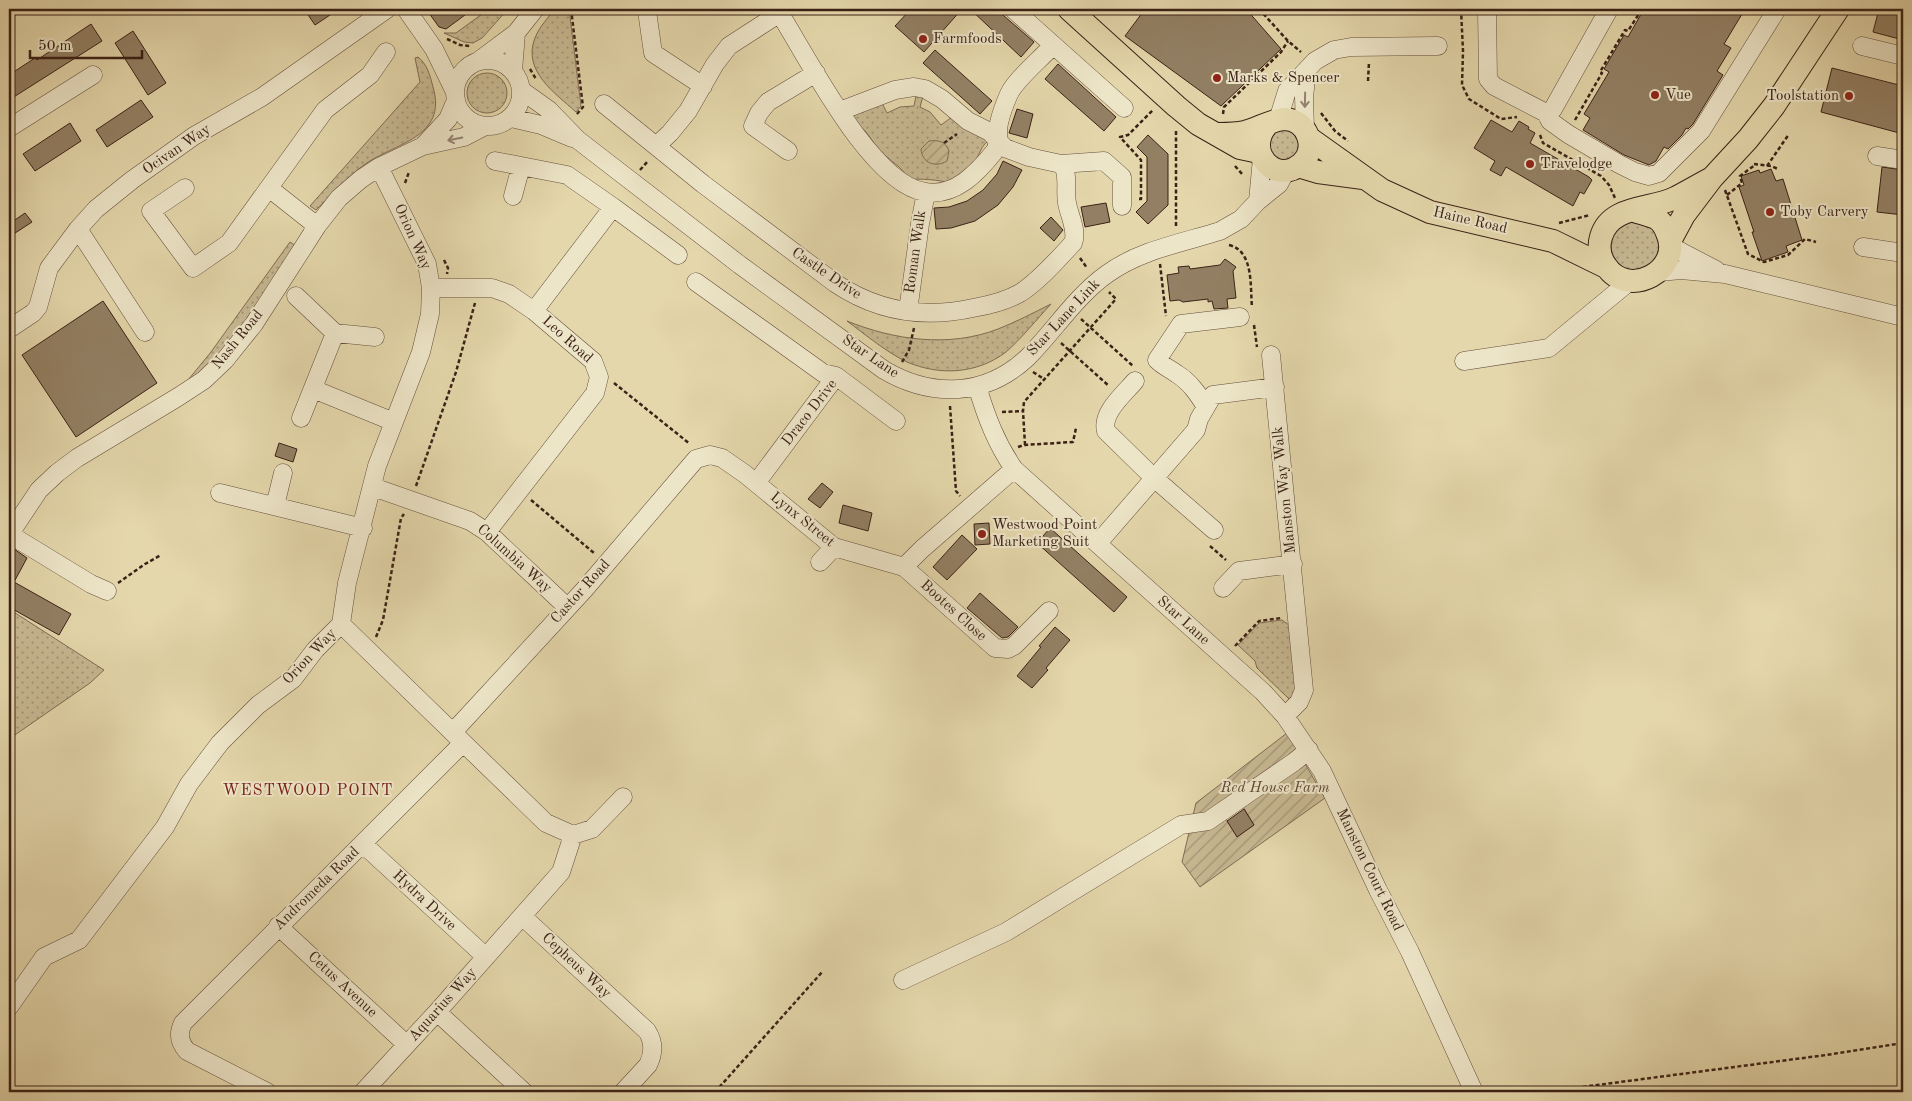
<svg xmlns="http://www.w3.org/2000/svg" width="1912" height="1101" viewBox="0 0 1912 1101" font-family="'Old Standard TT',serif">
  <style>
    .grass { fill: url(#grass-dots); stroke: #816c54 }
    .garden { fill: url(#garden-furrows); stroke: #816c54; fill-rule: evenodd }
    .building { fill: #938064; stroke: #3b2117 }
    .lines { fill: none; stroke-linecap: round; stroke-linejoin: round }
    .minor-casing { stroke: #654e3c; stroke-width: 19 }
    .major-casing { stroke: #3b2117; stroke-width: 24 }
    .path { stroke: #3b2117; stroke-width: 2.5; stroke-dasharray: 4 2.5; stroke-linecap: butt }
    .minor { stroke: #ede5c8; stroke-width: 18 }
    .major { stroke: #e4d7ab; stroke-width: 22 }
    .oneway { stroke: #948370 }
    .poi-dot { fill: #8f2418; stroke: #ede5c8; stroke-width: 2 }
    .labels { text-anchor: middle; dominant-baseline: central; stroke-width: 4; stroke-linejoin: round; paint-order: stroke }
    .poi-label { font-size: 15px; fill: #3b2117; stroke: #ede5c8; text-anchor: start }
    .street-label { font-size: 15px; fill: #3b2117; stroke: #ede5c8 }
    .park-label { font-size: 15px; font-style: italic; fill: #5e4736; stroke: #ede5c8 }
    .neighbourhood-label { font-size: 16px; letter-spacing: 1px; fill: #7a1f14; stroke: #ede5c8 }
  </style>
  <defs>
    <pattern id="grass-dots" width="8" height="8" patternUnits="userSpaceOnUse" patternTransform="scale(1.25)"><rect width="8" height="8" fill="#c7b892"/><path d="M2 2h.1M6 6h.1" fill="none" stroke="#a39576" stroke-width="1.8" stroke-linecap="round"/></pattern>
    <pattern id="garden-furrows" width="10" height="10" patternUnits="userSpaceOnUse" patternTransform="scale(1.25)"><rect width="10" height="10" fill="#c7b892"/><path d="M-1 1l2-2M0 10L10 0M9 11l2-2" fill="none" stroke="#a39576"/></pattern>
  </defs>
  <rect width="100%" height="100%" fill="#e4d7ab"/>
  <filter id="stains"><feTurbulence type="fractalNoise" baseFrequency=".004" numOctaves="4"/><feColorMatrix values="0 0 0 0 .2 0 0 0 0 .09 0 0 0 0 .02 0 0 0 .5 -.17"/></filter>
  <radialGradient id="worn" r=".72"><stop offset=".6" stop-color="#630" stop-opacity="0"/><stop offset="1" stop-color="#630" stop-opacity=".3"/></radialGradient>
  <path class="grass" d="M489,9H508L482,38L473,43L464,42L444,33H456Z
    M555,9H569L581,106L576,112C555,93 522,71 535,38C539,27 548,18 555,9Z
    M418,57C428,65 430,76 433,87C448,138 394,143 364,165C346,178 331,195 316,210L310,206L420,82L415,58Z
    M467 93a20 20 0 1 1 40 0a20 20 0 1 1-40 0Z
    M916,96H923L920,107L930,112L941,125L952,117L988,141C981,146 980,154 975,161C969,169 958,171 956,181L948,183C943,180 916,178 911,180L907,179C904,167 888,160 880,151C872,142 865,126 854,123L851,115L882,103L887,113L900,107L914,106Z
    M1290,128L1303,147L1288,163L1272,157L1268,142L1273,132Z
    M1611 246a24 24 0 1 1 48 0a24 24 0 1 1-48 0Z
    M290,242L296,246L233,341L194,379L188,380L211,352Z
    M1051,304C1036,320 1022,338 1006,352C977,374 940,376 907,362C886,352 866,335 847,321C894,340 949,348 998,329C1016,322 1033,313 1051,304Z
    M9,609L104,670L90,683L9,739Z
    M1282,620L1293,628L1298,685L1292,698L1289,699L1257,668L1255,661L1238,645L1259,623Z"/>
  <path class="garden" d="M929,141C939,140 945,141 949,151L947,161C935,168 922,163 921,149Z
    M1287,733L1325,798L1200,887L1182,862L1196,803ZM1242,805L1254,825L1237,836L1224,816Z"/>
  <path class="building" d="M304,9H339L315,25Z
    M426,9H473L446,29L439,27Z
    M911,9H962L924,52L895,26Z
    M970,9H996L1034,42L1021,57Z
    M1145,9H1246L1281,49L1221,106L1125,36Z
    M1644,9H1745L1724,44L1731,48L1717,71L1723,75L1693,124L1688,129L1686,128L1682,135L1668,149L1664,147L1656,161L1649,165L1624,155L1583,130L1590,118L1584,114L1609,72L1604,69L1624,35L1628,37Z
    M1879,9H1903V40L1873,32Z
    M91,24L102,41L9,100V75L35,58L37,60Z
    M133,31L166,83L148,95L115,43Z
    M935,50L992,101L980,114L923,63Z
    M1058,64L1116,117L1104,131L1045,79Z
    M1832,68L1903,86V134L1821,112Z
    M141,100L153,117L107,147L96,130Z
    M1017,109L1033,114L1027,138L1009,133Z
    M1491,120L1512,132L1519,121L1529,127L1528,129L1535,133L1530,143L1589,177L1592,180L1584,194L1580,192L1573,206L1506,167L1501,176L1490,170L1495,161L1474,148Z
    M70,123L81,141L35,171L23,154Z
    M1148,135L1168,154V205L1148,224L1136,212L1147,201V157L1137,147Z
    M1003,161L1022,170L1013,187L998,205L975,221L951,228L936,229L934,208L949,207L967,201L983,190L997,174Z
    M1882,167L1903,170V215L1877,212Z
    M1771,169L1776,181L1783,179L1802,240L1786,246L1788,252L1762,261L1752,232H1754L1739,187L1744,185L1741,176L1759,170L1760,173Z
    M1106,203L1110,222L1085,227L1081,207Z
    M25,213L32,222L9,237V224Z
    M1051,217L1063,230L1054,241L1040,228Z
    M1225,259L1236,267L1233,271L1236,298L1227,299L1228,308L1214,309L1212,301L1208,302V299L1183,302L1179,300L1170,301L1167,275L1179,273L1178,267L1189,266L1190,269L1220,265Z
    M103,301L157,383L76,437L22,355Z
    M279,443L297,449L293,462L275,456Z
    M822,483L833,492L820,508L808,499Z
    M843,505L872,513L868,531L839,523Z
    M989,523L990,544L975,545L974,524Z
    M1050,528L1127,597L1114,612L1037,543Z
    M962,535L977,549L947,580L933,567Z
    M14,549L27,558L14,582L71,614L59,635L9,607V559Z
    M980,593L1018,627L1008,637L1002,638L967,608Z
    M1055,627L1070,640L1046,668L1048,670L1032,688L1017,676L1041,647L1039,646Z
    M1244,809L1254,825L1237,837L1227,821Z"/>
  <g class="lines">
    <g class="minor-casing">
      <path id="minor" d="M406,9L434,49L455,92
        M650,9L647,11L653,53L703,86
        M777,9C806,54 870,184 925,192C955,197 977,173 994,152C1000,145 997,132 999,123C1001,114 1005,103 1009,94C1016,79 1041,59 1052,46
        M1013,9L1124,108
        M1487,9L1488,79L1494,86L1546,113L1553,109L1609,9
        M1862,46L1903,56
        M455 93a33 33 0 1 1 66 0a33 33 0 1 1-66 0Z
        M477,62L516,33L535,9
        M513,71L516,33
        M521,90L549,110L578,140L740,265L884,370C932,398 986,397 1028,357C1055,330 1075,297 1107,274C1140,250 1182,243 1220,231L1241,219L1258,201L1279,184L1286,171
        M604,104L703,184L835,283C878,312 923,319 973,308C990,305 1006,301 1020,293C1038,282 1059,258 1073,243C1078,231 1069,215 1067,203C1065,193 1068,182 1065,171C1064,167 1064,168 1061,164L1029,157L1005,148L990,132L968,121L942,99L925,89L914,87L895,90L840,111
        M1546,113L1550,121L1568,134L1619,164L1635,172L1649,176L1659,173L1701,131L1777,9
        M511,118L541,125L572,138
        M1278,120L1287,91L1315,61L1334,50L1351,47L1438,46
        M9,128L93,75
        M1305,130L1304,97L1307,71
        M423,146L448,119L456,100
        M656,146L670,133L688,111L715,64L729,46L780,13
        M788,151L753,126L759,113L768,102L816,73
        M1877,156L1903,160
        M495,161L567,175L613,207L678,255
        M1061,164L1104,161L1122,177V206
        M185,188L151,211L193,268L229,243L325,110L370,75L386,52
        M269,188L317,226
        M513,196L521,166
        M1258,201L1262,158
        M78,229L145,332
        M1670,246L1716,270
        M1863,247L1903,253
        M1659,272L1681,270L1725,274L1903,317
        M696,282L823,373L836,376
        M431,288H492L509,294L534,311L593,361L599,377L595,393L487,532
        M296,296L335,333L375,337
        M534,311L613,207
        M908,311L920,224L926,192
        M9,329L33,313L38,307L49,268L78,229L96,209L132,180L194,136L262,97L387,9
        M1271,355L1304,690L1299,702L1285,716
        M1464,361L1549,348L1630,281
        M1135,381C1124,394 1101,413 1106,431L1154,478L1214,530
        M977,386C986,416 996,443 1014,469L1263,692L1285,716L1322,771L1378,890L1410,952L1474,1092
        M313,389L394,422
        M1206,407C1198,394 1190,382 1177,374C1170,369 1163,366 1157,360L1181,324L1240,317
        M301,418L335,333
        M756,483L836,376L896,421
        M373,487L470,521L487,532L567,607
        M220,493L363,528
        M275,506L283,473
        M9,534L91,584L107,591
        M9,535L39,490L57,473L77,458L178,397L204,380L225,360L254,324L317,226L339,198L361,179L379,167L423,146L464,137L485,126
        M1098,543L1196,430L1199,419L1213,395L1275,387
        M820,562L834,547
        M904,567L922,549L1014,469
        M1223,588L1239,571L1293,564
        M341,624L546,823L573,835L592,829L623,797
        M453,732L584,590L696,459L710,455L722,458L745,474L834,547L904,567L995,648L1008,649L1014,646L1049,611
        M363,844L486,957
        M523,917L647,1031C654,1042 654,1053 648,1065L623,1092
        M278,926L406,1044
        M903,980L1006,932L1181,825L1208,821L1294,762L1309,750
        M9,1007L44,957L79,940L165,827L189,784L220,743L258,705L293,679L315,650L341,624L347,583L377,466L421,352L430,314L431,288L427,264L379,167
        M437,1012L524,1092
        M267,1092L187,1051C179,1042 178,1033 183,1023L463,743
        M363,1092L437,1012L561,872L573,835"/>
    </g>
    <g class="major-casing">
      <path id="major" d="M1069,9L1176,106L1198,124L1240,148L1259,152
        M1218,134C1226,134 1236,134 1245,132C1257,129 1274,119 1285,119C1308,120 1318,149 1301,164C1275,186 1244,151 1267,125
        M1309,138L1382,190L1430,212L1553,241L1606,267
        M1298,166L1318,172L1363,178
        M1634,211C1641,213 1649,215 1656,218C1661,221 1665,227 1667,233C1684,270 1628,300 1606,266C1600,258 1598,247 1601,237C1610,205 1650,210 1675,198C1687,192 1700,184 1712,178
        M1670,241L1684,215L1712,178L1748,139L1774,106L1838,9"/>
    </g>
    <path class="path" d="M571,9L583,107L576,115
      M1259,9L1288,41L1301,52
      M1461,9L1463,51L1462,85L1469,99L1501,119L1517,117
      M447,39L460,45L470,46
      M530,69L536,79
      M1368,81L1369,62
      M1321,113L1335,131L1348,141
      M1223,114L1224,107L1281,52L1288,41
      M1575,120L1602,73L1600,72L1625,30L1628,31L1642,9
      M1540,135L1543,143L1601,176L1609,185L1615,198
      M944,143L957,134
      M1754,164L1771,166L1778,169
      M1235,166L1243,175
      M1767,166L1789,134
      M640,170L648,161
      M405,183L409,172
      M1725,190L1748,254L1764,262L1788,255L1805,239L1816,242
      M1727,195L1742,183L1740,176L1755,165
      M1139,199H1141V160L1120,137L1128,135L1153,110
      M1559,223L1590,215
      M1176,226V129
      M1229,245C1254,251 1250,286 1252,307
      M1080,258L1087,268
      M444,260L448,268L447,274
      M1160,264L1166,316
      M1081,319L1133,366
      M1254,325L1257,347
      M1061,343L1109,386
      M902,362L909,350L914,328
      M1033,372L1044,379
      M614,383L690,444
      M950,406L956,491L960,496
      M1002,412L1023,411
      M1025,445L1023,411L1024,402L1116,299L1109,292
      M1018,447L1024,445L1073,442L1076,428
      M416,486L456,372L475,303
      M531,500L594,553
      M1210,546L1226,560
      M118,583L145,564L161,555
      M376,637L383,620L401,518L404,514
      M1235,646L1259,621L1281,618
      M715,1092L823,971
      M1544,1092L1826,1055L1903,1043"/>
    <use href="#minor" class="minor"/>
    <use href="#major" class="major"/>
  </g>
  <defs><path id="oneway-shaft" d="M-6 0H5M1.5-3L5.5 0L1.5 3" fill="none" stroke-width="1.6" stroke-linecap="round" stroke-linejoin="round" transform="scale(1.25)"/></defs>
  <g class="oneway">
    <use href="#oneway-shaft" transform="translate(1305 100) rotate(91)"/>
    <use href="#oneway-shaft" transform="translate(455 139) rotate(168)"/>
  </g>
  <g class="poi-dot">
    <circle cx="923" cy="39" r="5"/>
    <circle cx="1217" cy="78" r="5"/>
    <circle cx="1655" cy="95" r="5"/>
    <circle cx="1849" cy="96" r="5"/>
    <circle cx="1530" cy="164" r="5"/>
    <circle cx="1770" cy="212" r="5"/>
    <circle cx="982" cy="534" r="5"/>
  </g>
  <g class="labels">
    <g class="poi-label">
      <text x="933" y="39">Farmfoods</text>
      <text x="1227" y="78">Marks &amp; Spencer</text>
      <text x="1665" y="95">Vue</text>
      <text x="1839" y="96" text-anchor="end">Toolstation</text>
      <text x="1540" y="164">Travelodge</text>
      <text x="1780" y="212">Toby Carvery</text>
      <text x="992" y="525">Westwood Point<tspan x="992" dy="17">Marketing Suit</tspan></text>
    </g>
    <g class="street-label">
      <text transform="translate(177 150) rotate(-34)">Ocivan Way</text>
      <text transform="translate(1470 221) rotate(13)">Haine Road</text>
      <text transform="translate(412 237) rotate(66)">Orion Way</text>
      <text transform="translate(916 252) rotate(-82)">Roman Walk</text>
      <text transform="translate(826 274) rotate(34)">Castle Drive</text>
      <text transform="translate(1064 318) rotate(-47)">Star Lane Link</text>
      <text transform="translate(238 340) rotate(-51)">Nash Road</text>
      <text transform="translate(567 340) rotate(42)">Leo Road</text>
      <text transform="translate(870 357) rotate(34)">Star Lane</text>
      <text transform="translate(810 413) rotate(-52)">Draco Drive</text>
      <text transform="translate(1285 490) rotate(-96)">Manston Way Walk</text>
      <text transform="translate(802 520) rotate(39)">Lynx Street</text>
      <text transform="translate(514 559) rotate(42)">Columbia Way</text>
      <text transform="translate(581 592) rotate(-48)">Castor Road</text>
      <text transform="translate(953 611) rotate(42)">Bootes Close</text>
      <text transform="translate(1183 621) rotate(42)">Star Lane</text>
      <text transform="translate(310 657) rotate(-47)">Orion Way</text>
      <text transform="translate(1369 870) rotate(64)">Manston Court Road</text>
      <text transform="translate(317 889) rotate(-44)">Andromeda Road</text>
      <text transform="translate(424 901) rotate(43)">Hydra Drive</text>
      <text transform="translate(576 966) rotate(43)">Cepheus Way</text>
      <text transform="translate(342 985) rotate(43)">Cetus Avenue</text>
      <text transform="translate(443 1005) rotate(-48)">Aquarius Way</text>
    </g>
    <g class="park-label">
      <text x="1275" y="788">Red House Farm</text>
    </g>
    <g class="neighbourhood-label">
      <text x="308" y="791">WESTWOOD POINT</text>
    </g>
  </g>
  <rect width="1912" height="1101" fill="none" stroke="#e4d7ab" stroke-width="30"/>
  <rect x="10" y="10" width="1892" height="1081" fill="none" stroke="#3b2117" stroke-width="2.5"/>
  <rect x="15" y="15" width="1882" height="1071" fill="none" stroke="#3b2117"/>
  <path d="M30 50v8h112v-8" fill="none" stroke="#3b2117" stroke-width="2.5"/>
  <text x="38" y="50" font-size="15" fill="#3b2117" stroke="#ede5c8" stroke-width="4" paint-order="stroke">50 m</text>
  <rect width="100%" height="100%" filter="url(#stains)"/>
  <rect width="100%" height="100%" fill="url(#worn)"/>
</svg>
